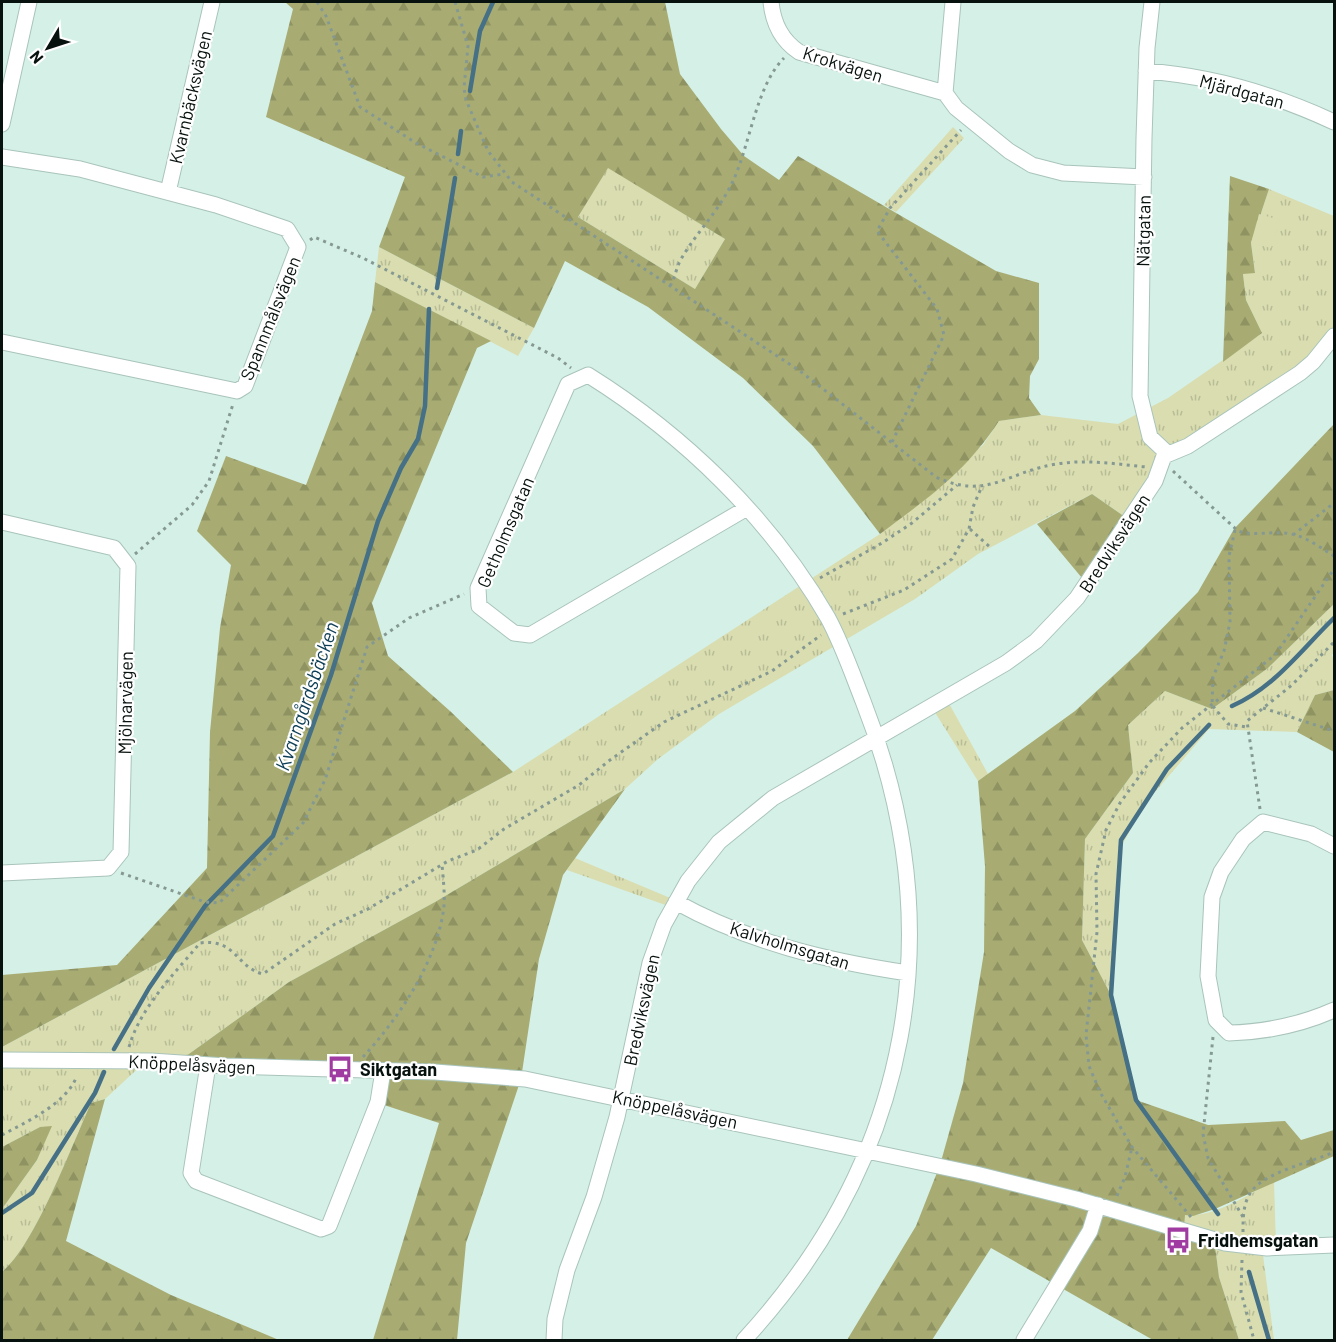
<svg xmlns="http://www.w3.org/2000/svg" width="1336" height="1342" viewBox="0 0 1336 1342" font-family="Barlow,sans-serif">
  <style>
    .grass { fill: url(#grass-tufts) }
    .forest { fill: url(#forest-firs); fill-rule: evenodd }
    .green { fill: #d9ddb0 }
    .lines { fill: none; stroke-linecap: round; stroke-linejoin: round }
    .stream { stroke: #457086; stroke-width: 4.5 }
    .street-casing { stroke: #a9c4bb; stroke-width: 17 }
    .path { stroke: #859992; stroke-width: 3; stroke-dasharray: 3 4.5; stroke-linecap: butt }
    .street { stroke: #fff; stroke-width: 15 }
    .labels { text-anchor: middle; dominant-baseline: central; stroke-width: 4.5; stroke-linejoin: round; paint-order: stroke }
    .street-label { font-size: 18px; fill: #07110e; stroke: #fff }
    .poi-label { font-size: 18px; font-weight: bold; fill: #07110e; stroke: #fff; text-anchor: start }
    .water-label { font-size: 20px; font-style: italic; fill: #0e3e55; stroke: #fff }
  </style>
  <defs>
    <pattern id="grass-tufts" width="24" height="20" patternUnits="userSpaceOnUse" patternTransform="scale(1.5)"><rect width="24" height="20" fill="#d9ddb0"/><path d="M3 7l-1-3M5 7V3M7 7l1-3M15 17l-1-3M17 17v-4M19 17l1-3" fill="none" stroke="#b9bd96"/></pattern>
    <pattern id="forest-firs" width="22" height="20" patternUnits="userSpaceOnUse" patternTransform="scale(1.5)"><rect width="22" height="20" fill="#a8ac73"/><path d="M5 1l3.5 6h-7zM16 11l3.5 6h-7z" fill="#8f9362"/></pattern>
  </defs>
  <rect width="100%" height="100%" fill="#d5f0e7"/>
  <path class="grass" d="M953,127L964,138L896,212L884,205Z
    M608,167L725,239L695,289L578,217Z
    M1269,189L1334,216V335L1312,361L1178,449L1128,519L1092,494L978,554L915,599L719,714L658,759L625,789L435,902L289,982L175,1064L146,1061L105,1099L91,1103C72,1145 35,1245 2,1272V1209L37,1160L51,1127H40L2,1147V1047L513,772L880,534L983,445L999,421L1041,415L1118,424L1168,398L1262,333L1246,300L1243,273L1255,272L1251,243Z
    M379,247L534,328L518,356L375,282Z
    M1334,604V652L1332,655L1334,661V690L1315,695L1297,732L1209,729L1143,806L1120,849L1111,995L1082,940L1085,839L1133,773L1128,725L1165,691L1212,709L1268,668Z
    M946,698L988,774L978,781L931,706Z
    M575,858L675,900L671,907L567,870Z
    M1274,1181L1276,1246L1262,1247L1274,1340H1239L1219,1277L1214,1238L1184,1229L1185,1215C1214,1218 1249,1194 1274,1181Z"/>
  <path class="forest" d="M285,2H665L680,74L721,129L744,156L779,180L798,156L996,271L1039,283V359L1030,376L1029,398L1041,415L999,421C964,474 929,497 880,534L813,446L743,378L648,307L565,261L534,328L379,247L405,177L266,117L293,9ZM608,168L725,239L695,289L578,217Z
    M1230,176L1269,189L1251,243L1255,273L1243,274L1246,300L1262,333L1223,362Z
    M375,282L491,341L477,348L372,603L388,656L450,711L513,772L2,1047V975L117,965L207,868L210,732L220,628L231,565L197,531L226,456L306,485L372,311Z
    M1334,424V604L1268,668L1212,709L1165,691L1128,725L1133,773L1085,839L1082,940L1111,995L1136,1100L1208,1125L1285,1121L1301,1140L1334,1130V1156L1215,1209L1193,1216L1185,1215L1184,1229L1214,1238L1219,1277L1239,1340H1153L991,1248L932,1340H847L916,1226L940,1165L963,1083L984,952L985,866L978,781L1075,711L1138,653L1198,592L1234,529Z
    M1092,494L1128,519L1087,584L1037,524Z
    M1334,690V752L1297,732L1315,695Z
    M625,789L563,875L539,959L521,1079L466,1243L457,1340H373L439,1123L384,1105L385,1071L175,1064L289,982L435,902Z
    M105,1099L66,1241L171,1295L279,1340H2V1272C35,1245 72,1145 91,1103Z
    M52,1126L37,1160L2,1209V1147L40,1127Z"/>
  <path class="green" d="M1259,214L1280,220L1271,248L1251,243Z"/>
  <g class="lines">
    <path class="stream" d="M470,91L480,31L493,2
      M458,154L461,131
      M437,288L455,178
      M1232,706C1275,687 1301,650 1334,618
      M1209,725L1167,769L1121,840L1111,995L1136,1100L1218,1214
      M114,1049L149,988L205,906L273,836L331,675L378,521L401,468L418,439L425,406L429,309
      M2,1213L32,1193L95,1093L104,1072
      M1249,1272L1269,1340"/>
    <g class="street-casing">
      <path id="street" d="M771,2C773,23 781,40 799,52L945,93
        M953,2L945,93L956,108L1009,151L1032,165L1063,173L1144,177
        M1152,2L1147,48L1144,138L1140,396L1150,437L1167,453
        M1146,71C1211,76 1276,95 1334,122
        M2,124L29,2
        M2,157L80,169L216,205L287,229L298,247L245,386L237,391L2,342
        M168,192L212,2
        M2,522L114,548L128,566L121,852L108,868L2,873
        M1334,846L1311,834L1263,822L1243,839L1221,872L1212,897L1208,976L1216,1020L1229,1033C1267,1032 1300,1025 1334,1010
        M676,902C748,942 827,961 908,973
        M2,1060L151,1061L226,1066L435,1072L525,1079L976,1174L1076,1199L1225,1243L1267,1248L1334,1245
        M208,1065L191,1173L196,1181L321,1229L329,1226L378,1102L383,1071
        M554,1340L555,1319L567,1270L594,1197L617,1117L650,963L664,924L688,881L719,842L773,798L1006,663L1036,641L1077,598L1155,481L1164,456L1188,446L1300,373L1313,362L1334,336
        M744,1340C911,1159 953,930 863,701C852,673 842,644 828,618C771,519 684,435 588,375L568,384L478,588L479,606L514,633L530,635L747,508
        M1024,1340L1090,1231L1098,1205"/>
    </g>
    <path class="path" d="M317,2L326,16L360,107L416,143L483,177L504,174
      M455,2L468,46L464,88L466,100L488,151L512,182L800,371L936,477C988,501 1008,471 1057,464C1086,459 1116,464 1146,467
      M310,240L314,237L363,258L558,358L571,368
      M670,286C675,278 676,269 680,261C695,234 718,212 731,185C750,148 755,87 784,58
      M892,442L944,335L937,309L877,231L890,208L961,130
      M1173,471L1238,531C1255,537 1273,530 1291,534C1307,537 1321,548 1334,556
      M970,529L991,548
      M1235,530L1229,556L1230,622L1224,651L1213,677L1212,705L1228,724L1246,727
      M1293,535L1334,503
      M135,554L192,505L209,481L233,404
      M820,578L882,543L912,523L957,485
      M843,614L904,590L952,559L969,529L973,507L982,486
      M1263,708L1334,731
      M1260,809L1247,721L1292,685L1334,642
      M121,873L205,902L219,903L303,823L325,780L367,647L409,618L464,594
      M1213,1037L1203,1134L1208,1158L1243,1217
      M129,1047C140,1008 174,974 200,943C236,938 237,968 263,974L335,924L368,909L448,861L477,850L504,829L579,785L610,760L664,722L772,671L821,635
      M363,1057C399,1018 438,960 444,906C445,893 443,878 442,864
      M2,1135C28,1121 66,1104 77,1076
      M1117,1196L1125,1177L1132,1147
      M1191,1217L1132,1147L1100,1092L1089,1066L1086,1035L1097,932L1096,874L1106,830L1120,803L1149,763L1182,728L1275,655L1334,569
      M1243,1232C1243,1219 1243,1203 1251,1192C1264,1172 1313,1162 1334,1152
      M1242,1260L1241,1292L1254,1340"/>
    <use href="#street" class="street"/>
  </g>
  <defs>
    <g id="bus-bare" transform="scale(2.07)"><path d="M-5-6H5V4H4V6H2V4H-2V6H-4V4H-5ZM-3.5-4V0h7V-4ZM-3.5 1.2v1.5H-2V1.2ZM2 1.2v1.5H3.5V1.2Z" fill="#a03ca1" stroke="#fff" stroke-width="2.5" paint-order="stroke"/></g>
  </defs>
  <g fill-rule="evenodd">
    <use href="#bus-bare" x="340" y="1069"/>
    <use href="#bus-bare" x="1178" y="1240"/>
  </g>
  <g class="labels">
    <g class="street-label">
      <text transform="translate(843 64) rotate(17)">Krokvägen</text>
      <text transform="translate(1242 91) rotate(15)">Mjärdgatan</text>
      <text transform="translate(190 97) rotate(-77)">Kvarnbäcksvägen</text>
      <text transform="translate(1143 231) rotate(-89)">Nätgatan</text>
      <text transform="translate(270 318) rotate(-68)">Spannmålsvägen</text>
      <text transform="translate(505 532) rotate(-67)">Getholmsgatan</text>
      <text transform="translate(1114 543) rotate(-57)">Bredviksvägen</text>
      <text transform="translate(125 703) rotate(-89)">Mjölnarvägen</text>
      <text transform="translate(790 945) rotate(17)">Kalvholmsgatan</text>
      <text transform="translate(641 1010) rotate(-78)">Bredviksvägen</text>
      <text transform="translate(192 1064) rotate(3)">Knöppelåsvägen</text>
      <text transform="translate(675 1109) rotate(12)">Knöppelåsvägen</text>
    </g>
    <g class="poi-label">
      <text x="360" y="1069">Siktgatan</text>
      <text x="1198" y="1240">Fridhemsgatan</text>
    </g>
    <g class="water-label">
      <text transform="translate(306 696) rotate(-71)">Kvarngårdsbäcken</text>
    </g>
  </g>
  <rect width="1336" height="1342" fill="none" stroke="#07110e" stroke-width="6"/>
  <g transform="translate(48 48) rotate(231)" stroke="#ffffff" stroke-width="4.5" paint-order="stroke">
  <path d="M0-4.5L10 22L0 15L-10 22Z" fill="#07110e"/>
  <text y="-9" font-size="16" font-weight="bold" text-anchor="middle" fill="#07110e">N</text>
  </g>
</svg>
